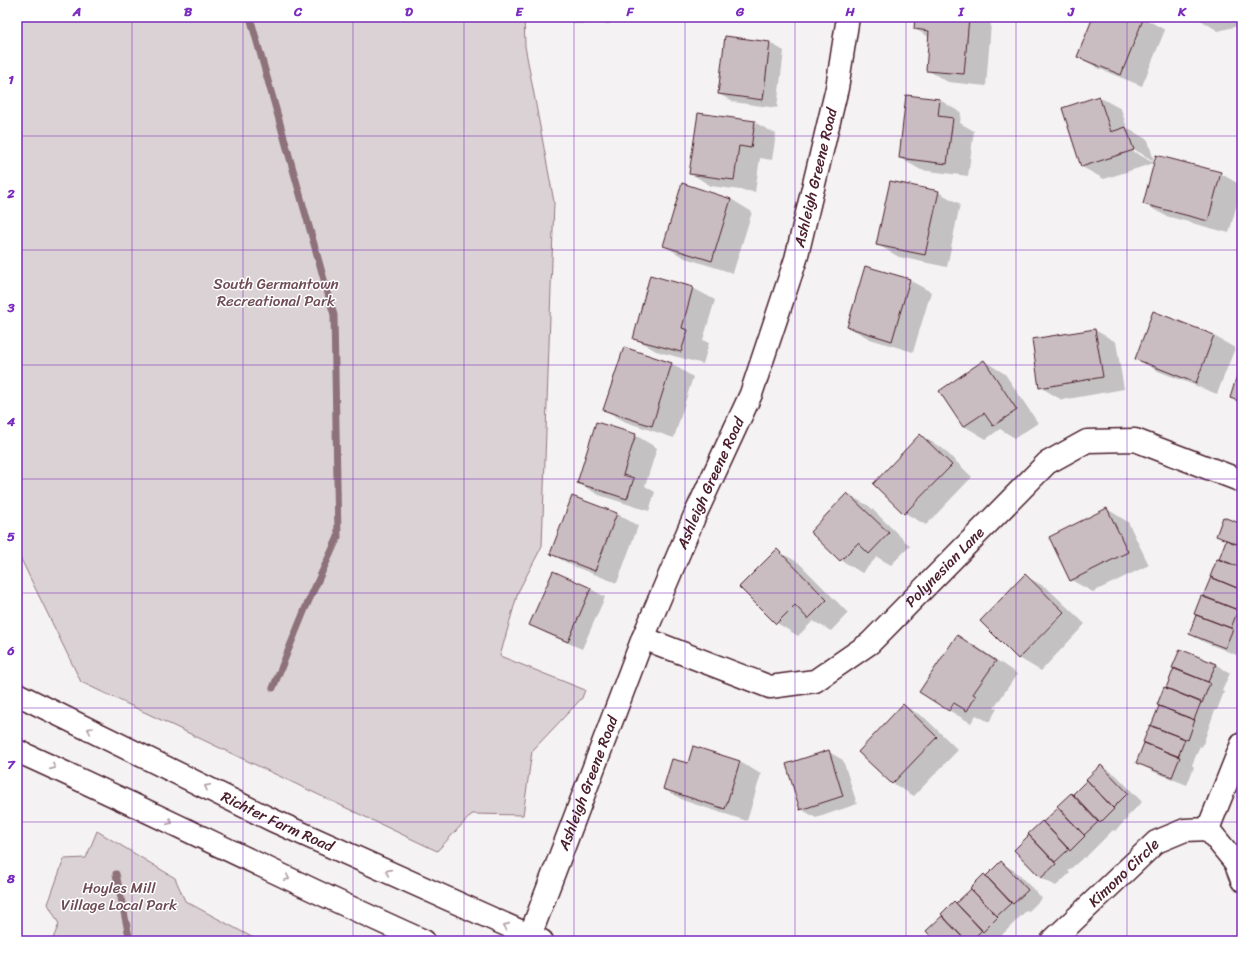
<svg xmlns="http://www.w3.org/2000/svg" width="1259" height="958" viewBox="0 0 1259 958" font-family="Sriracha,sans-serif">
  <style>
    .green { fill: #dbd2d5; stroke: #927880 }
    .shadow { fill: #0003 }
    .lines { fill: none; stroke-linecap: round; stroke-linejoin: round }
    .stream { stroke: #8d727a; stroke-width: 7 }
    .building { fill: #cabdc1; stroke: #4a1f2b }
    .street-casing { stroke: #4a1f2b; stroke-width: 25 }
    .secondary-casing { stroke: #4a1f2b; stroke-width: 25 }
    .street { stroke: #fff; stroke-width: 22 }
    .secondary { stroke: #fff; stroke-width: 22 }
    .oneway { stroke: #ae9aa0 }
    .grid { fill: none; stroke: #7b2cbf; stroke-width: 1; stroke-opacity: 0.55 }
    .labels { text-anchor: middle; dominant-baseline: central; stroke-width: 3; stroke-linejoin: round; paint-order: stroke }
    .street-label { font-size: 15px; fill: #4a1f2b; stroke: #fff }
    .park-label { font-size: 15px; fill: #6e4c56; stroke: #fff }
    .neatline { fill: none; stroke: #7b2cbf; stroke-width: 1.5 }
    .grid-label { font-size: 13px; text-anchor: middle; font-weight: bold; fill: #7b2cbf }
  </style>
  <rect width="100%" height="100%" fill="#f4f2f2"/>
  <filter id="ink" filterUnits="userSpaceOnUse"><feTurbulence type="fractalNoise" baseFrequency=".025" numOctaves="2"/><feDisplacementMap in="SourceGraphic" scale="8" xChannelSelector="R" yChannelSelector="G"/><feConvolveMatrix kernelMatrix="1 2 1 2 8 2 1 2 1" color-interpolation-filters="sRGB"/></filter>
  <g filter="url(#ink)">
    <path class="green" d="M17,17H524L525,46L554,202L542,546L518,592L500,656L585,690L582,698L532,751L523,815L472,814L437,851L81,682L17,551Z
      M97,831L175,878L185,901L259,941H52L59,924L48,904L64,859L86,858Z"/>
    <path class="shadow" d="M562,17H639V20H610V24H575Z
      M916,17H979L991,24L986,86L948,82L927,70L929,37L915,29Z
      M1094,17H1142L1165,30L1142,86L1100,69L1078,57Z
      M1196,17H1242V25L1218,31Z
      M770,43L784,51L777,108L733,102L719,94Z
      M1099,97L1121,109L1127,128L1148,140L1154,161L1130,147L1129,149L1154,163L1104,179L1082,167L1063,109Z
      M940,100L961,113L960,123L974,131L968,176L921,170L900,158Z
      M754,122L776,134L772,160L760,158L755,192L711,186L690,173Z
      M1220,173L1242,186L1229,233L1166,216L1144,204Z
      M938,192L960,204L947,267L899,257L878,245Z
      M731,199L752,212L733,273L685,258L664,246Z
      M651,276L693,288L715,300L703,340L709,343L703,364L656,351L634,338Z
      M909,280L931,292L913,352L870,339L848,327Z
      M1095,330L1116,342L1124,389L1062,400L1040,387Z
      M1214,336L1235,348L1217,394L1158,371L1136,359Z
      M625,348L672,364L693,377L674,438L626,422L604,410Z
      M984,361L1005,374L1038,423L1015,438L1000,429L986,439L964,426L940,391Z
      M1242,363V404L1231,398Z
      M635,435L657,448L645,486L655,492L649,511L599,495L578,483Z
      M921,436L942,448L972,477L926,525L905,513L875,484Z
      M847,494L869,506L910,546L891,565L877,557L862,573L841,560L811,532Z
      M1107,509L1128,522L1149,565L1093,592L1071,580Z
      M616,513L638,526L617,583L573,566L551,554Z
      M1242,525V648L1239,656L1204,642L1190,634L1227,541L1217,536Z
      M778,551L799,563L848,613L831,631L813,621L798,636L777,623Z
      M554,572L591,589L605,597L582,649L545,633L530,625Z
      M1025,576L1047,588L1085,624L1041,671L1019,658L981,621Z
      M957,636L979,648L1017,674L994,708L997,709L989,722L976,715L971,723L950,711L958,699Z
      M1215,664L1230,673L1222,691L1224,692L1217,710H1215L1202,747L1200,746L1192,765L1194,767L1187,785L1152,771L1138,762L1150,726L1152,727L1167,689Z
      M903,705L925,718L958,750L914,796L892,783Z
      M829,752L843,760L857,804L816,818L801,809Z
      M740,762L761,774L747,821L685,801L664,789L688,765Z
      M1102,766L1116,775L1142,802L1127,817L1128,818L1115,831L1113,830L1085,858L1084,857L1068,871L1070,873L1056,886L1041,878L1015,850L1031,835L1042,822L1044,823L1059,808L1071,794L1073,795Z
      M1001,863L1015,871L1042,898L1028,912L1026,911L998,939L997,938L994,941H937L927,931L943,916L954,902L957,904L973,889L984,875L987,876Z"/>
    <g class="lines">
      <path class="stream" d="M250,17L334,315L338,537L305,609L273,688
        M116,874L130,941"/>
    </g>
    <path class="building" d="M915,17H969L964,74L926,71L929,31L914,29Z
      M1093,17H1144L1121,75L1077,57Z
      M725,36L770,42L763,100L718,94Z
      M906,95L940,99L938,116L953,118L947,164L899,158Z
      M1099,96L1111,132L1126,127L1134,150L1081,167L1062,108Z
      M698,113L755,121L751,148L739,146L734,180L689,174Z
      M1156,155L1221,172L1208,221L1143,204Z
      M890,181L939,191L925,255L876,245Z
      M682,183L731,199L712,261L663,246Z
      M865,266L910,279L892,341L847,327Z
      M650,275L693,287L682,328L688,330L681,352L633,339Z
      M1153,311L1214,335L1196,383L1135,359Z
      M1095,329L1103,377L1039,388L1032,339Z
      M624,347L672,363L652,426L603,410Z
      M1242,359V402L1230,398Z
      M984,360L1017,410L993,426L984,413L963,427L939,391Z
      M596,422L636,434L623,475L634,478L627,499L577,483Z
      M920,434L952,465L904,514L873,484Z
      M847,493L889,533L869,554L858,543L840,561L810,532Z
      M572,496L617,513L595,571L550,554Z
      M1107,508L1128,552L1070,581L1049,537Z
      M1223,517L1242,524V546L1216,536Z
      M1226,540L1242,546V568L1219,559Z
      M777,549L827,600L808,619L795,605L776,624L739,587Z
      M1217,559L1242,568V590L1210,577Z
      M553,571L591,588L568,642L529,625Z
      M1025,574L1064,612L1018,659L980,621Z
      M1211,577L1242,590V607L1240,611L1203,596Z
      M1201,596L1238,610L1231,628L1194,614Z
      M1196,615L1233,629L1225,648L1189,634Z
      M957,635L996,661L973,694L976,696L967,711L954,703L949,711L919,692Z
      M1180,649L1216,664L1208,682L1172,668Z
      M1174,668L1210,683L1202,703L1166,688Z
      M1164,687L1201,702L1194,720L1157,705Z
      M903,704L937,737L892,784L858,752Z
      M1159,706L1195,720L1188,740L1151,726Z
      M1150,725L1185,739L1178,757L1143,742Z
      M1144,743L1180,757L1172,777L1136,763Z
      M693,746L740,761L725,809L663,789L672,759L688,763Z
      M829,750L843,796L800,810L786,764Z
      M1101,765L1128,793L1113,808L1086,779Z
      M1087,780L1114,809L1100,823L1073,794Z
      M1071,793L1098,822L1084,835L1057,806Z
      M1058,808L1085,836L1070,851L1043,822Z
      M1042,821L1069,849L1055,862L1028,834Z
      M1029,835L1056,864L1041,878L1014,850Z
      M1001,861L1028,890L1013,904L986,876Z
      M984,874L1011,903L997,916L970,888Z
      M971,889L998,917L983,932L956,903Z
      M954,901L982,930L971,941H966L941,914Z
      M942,916L966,941H935L926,931Z"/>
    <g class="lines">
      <g class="street-casing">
        <g id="street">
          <path id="s1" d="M643,638L770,687L815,681L870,643L1047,463L1087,441L1135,440L1242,481"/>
          <path d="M1208,829L1235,862L1242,880"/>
          <path id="s2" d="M528,941L643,638L695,515L751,394L796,259L837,88L848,17"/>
          <path id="s3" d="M1052,941L1156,842L1185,830L1208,829L1242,744"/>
        </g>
      </g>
      <g class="secondary-casing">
        <g id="secondary">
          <path id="s4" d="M17,694L272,820L542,941"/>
          <path d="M17,751C153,812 287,880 424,941"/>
        </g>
      </g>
      <use href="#street" class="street"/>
      <use href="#secondary" class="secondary"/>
    </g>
    <defs><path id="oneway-chevron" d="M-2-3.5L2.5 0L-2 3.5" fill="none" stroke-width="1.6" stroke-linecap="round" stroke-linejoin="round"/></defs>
    <g class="oneway">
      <use href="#oneway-chevron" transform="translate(90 730) rotate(-154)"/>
      <use href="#oneway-chevron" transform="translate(53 767) rotate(24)"/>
      <use href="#oneway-chevron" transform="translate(207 787) rotate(-153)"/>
      <use href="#oneway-chevron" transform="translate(170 822) rotate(25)"/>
      <use href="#oneway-chevron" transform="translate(388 872) rotate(-156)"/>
      <use href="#oneway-chevron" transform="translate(287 878) rotate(26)"/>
      <use href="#oneway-chevron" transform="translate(506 926) rotate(-156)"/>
    </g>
  </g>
  <path class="grid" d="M132,17V941M243,17V941M353,17V941M464,17V941M574,17V941M685,17V941M795,17V941M906,17V941M1016,17V941M1127,17V941M17,136H1242M17,250H1242M17,365H1242M17,479H1242M17,593H1242M17,708H1242M17,822H1242"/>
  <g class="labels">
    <g class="street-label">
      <text stroke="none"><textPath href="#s2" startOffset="817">Ashleigh Greene Road</textPath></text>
      <text stroke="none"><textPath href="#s2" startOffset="493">Ashleigh Greene Road</textPath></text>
      <text stroke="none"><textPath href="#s1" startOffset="355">Polynesian Lane</textPath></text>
      <text stroke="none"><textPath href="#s2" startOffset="169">Ashleigh Greene Road</textPath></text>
      <text stroke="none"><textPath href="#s4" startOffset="290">Richter Farm Road</textPath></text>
      <text stroke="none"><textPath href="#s3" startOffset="99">Kimono Circle</textPath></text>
    </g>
    <g class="park-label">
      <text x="276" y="284">South Germantown<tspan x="276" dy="17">Recreational Park</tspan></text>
      <text x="119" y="888">Hoyles Mill<tspan x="119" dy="17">Village Local Park</tspan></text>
    </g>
  </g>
  <rect width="1259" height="958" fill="none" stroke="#fff" stroke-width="44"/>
  <rect x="22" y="22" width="1215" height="914" class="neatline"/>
  <g class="grid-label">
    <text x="77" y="16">A</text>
    <text x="188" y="16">B</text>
    <text x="298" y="16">C</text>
    <text x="409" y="16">D</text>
    <text x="519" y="16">E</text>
    <text x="630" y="16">F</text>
    <text x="740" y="16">G</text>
    <text x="850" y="16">H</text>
    <text x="961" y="16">I</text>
    <text x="1071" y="16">J</text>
    <text x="1182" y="16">K</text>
    <text x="11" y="84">1</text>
    <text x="11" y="198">2</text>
    <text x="11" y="312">3</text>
    <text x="11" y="426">4</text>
    <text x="11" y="541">5</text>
    <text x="11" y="655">6</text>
    <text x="11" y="769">7</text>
    <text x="11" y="883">8</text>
  </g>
</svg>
